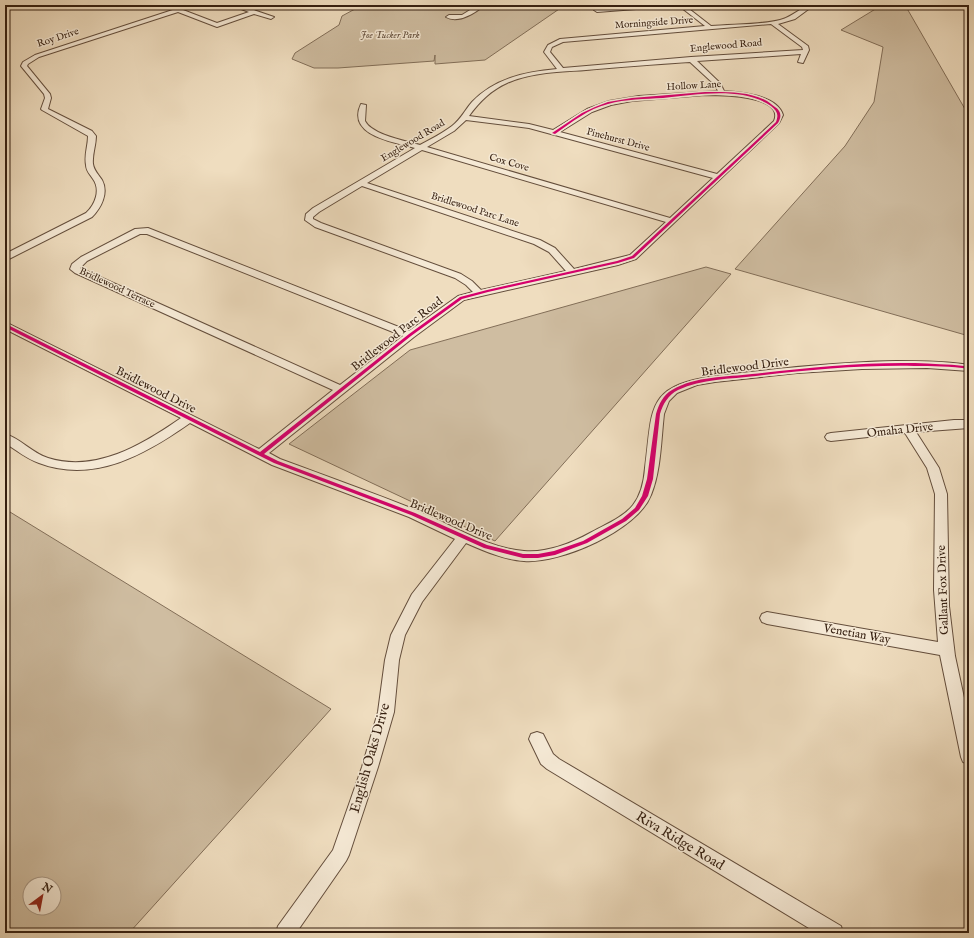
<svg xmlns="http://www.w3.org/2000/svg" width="974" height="938" viewBox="0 0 974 938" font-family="'IM FELL English',serif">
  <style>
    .green { fill: #cfbda1; stroke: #826e58; fill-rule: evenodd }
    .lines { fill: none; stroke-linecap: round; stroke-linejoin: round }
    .minor-casing { stroke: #644e3c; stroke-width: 2 }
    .minor { fill: #f5e9d5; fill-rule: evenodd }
    .cycleway-casing { stroke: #f5e9d5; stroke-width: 3 }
    .cycleway { fill: #d6006c; fill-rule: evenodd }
    .labels { text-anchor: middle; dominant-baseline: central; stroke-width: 3; stroke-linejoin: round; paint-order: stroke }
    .far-street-label { font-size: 10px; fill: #351f10; stroke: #f5e9d5 }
    .far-park-label { font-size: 10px; font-style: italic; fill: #634e3c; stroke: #f5e9d5 }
    .street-label { font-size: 12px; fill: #351f10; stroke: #f5e9d5 }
    .near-street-label { font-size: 14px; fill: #351f10; stroke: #f5e9d5 }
  </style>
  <rect width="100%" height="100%" fill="#efddbf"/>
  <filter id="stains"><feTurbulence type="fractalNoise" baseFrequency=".005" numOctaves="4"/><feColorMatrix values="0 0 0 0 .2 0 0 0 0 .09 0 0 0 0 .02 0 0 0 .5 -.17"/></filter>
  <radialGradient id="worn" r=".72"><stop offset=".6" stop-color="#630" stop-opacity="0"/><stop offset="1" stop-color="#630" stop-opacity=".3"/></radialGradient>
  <path class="green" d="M387,5H565L485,60L435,64V55L434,61L338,68H314L292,59L295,53L339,25L342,16L355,9Z
    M882,5H905L969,116V336L735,269L845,146L874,102L883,47L841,30Z
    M706,267L731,274L495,541L289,444L410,350Z
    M10,512L331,709L129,933H5V515ZM30,884H54V908H30Z"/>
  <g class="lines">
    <g class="minor-casing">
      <path id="minor" d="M188,5H196L183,10L217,23L249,12L231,5H239L274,17L271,19L254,14L217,27L178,12L39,57L28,64L27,66L50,94L51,98L48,109L92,131L96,136C96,145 92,155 93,164C94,171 99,175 102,180C109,193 101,208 92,217L5,261V254L86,213C95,205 101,190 93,179C90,174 86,171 86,165C84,155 88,146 88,136L42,110L41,109L45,98L44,94L21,66L23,62L35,55Z
        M478,5H485C475,13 458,24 446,17L449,15H462Z
        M641,5H665L662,7L597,12L594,10L597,8Z
        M678,5H684L711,26C733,24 759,25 780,20C793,17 802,5 814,5L795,19L778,24L808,46L809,50L803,63L798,62L801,54L697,61L720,83L724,91C741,92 777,95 783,115L779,123L636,259L618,265L464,300L414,337L269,453L280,459C326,476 371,492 416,510C451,524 486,548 524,551C546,553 570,544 590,533C604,525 623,518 633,505C641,495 644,481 645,468C653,408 645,386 715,376C775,369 836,362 896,361C920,361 945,361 969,365V371L927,368L862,369L797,373L715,382L697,385L677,393L669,401L664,414C661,440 661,471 651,495C638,530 560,564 524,561C505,560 484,551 466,543L422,602L405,635L399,660L394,712L378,767L349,855L346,861L296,933H276L278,926L333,850L362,767L378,712L385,660L391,635L412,594L455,539L409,517L272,465L190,423C146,454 94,484 39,463C27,459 16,450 5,443V434C20,438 32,453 48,458C96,473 142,445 181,418L5,329V322L259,449L333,390L75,273L70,269L72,264L81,257L135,229L148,228L409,331L458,296L473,292L466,285L455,278L315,227L305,220L306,214L313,208L415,148C394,142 346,136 361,104L366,105L365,121C372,135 406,141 420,145C431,139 443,133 452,126C461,119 465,110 472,102C495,78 525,72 557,69L544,52L548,45L560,39L705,26ZM771,24L802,47L803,50L691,57L563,68L550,52L552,47L563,42ZM690,62L715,85L718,91L639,96L609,101L587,109L553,130L529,124L469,116C479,102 491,90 507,83C532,72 560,72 586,70C621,67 655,64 690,62ZM705,95C719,95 785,95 774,121L717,174L560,132L592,112L611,105L632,101ZM466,120L529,128L713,178L670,218L427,147L454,131ZM422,150L666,222L630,255L574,269L555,248L540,240L367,183ZM362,186L534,244L549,252L566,271L481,290L472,281L461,274L321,223L313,219V217L319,212ZM140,234H147L403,336L340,385L80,268L87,261Z
        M954,420H969V428L916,432L939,468L947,494L949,606L955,656L969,721V764L963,762L961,757L940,655L767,624L762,622L760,618L762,614L767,612L938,642L934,590L935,494L927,468L905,433L831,441L827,440L825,437L827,434L831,433Z
        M537,732L543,734L553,754L559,759L841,926L843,933H817L547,769L541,764L529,739L531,734Z"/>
    </g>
    <use href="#minor" class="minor"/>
    <g class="cycleway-casing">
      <path id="cycleway" d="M705,92C725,92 749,91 767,101C770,103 772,105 775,107C781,111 782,116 778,123L634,258L618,263L488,292L462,299L411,336L264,454L278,461L415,513L487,545L523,554H538L554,551L583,541L622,519L635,508L642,496L647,479L656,414C659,404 663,395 672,390C695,376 727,377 752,374C806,368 861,362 915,363C931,364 948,364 964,366L969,367V369C951,366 932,366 914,366C861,365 808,370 756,376C730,379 702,379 678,390C668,395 663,404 660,414L653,479L648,496L639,510L626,521L587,543L555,555L538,558H523L484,548L411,515L274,463L5,327V324H6L260,452L409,334L460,297L487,290L617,261L632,256L776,122C779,114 777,111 771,106C742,86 696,95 663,98C645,99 626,99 608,104C588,109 572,122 555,134L552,133L582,113L595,107L608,102L632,98Z"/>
    </g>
    <use href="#cycleway" class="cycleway"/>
  </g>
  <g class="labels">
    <g class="far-street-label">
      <text transform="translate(654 23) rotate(-4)">Morningside Drive</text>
      <text transform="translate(58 38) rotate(-18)">Roy Drive</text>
      <text transform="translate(726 46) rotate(-5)">Englewood Road</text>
      <text transform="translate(694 86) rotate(-3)">Hollow Lane</text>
      <text transform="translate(618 140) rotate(15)">Pinehurst Drive</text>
      <text transform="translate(413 141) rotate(-31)">Englewood Road</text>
      <text transform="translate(509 163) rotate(16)">Cox Cove</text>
      <text transform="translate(475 210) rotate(18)">Bridlewood Parc Lane</text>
      <text transform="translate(117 288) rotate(25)">Bridlewood Terrace</text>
    </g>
    <g class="far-park-label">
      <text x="390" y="35">Joe Tucker Park</text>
    </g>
    <g class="street-label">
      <text transform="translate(397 334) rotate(-38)">Bridlewood Parc Road</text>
      <text transform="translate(745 367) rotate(-7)">Bridlewood Drive</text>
      <text transform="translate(156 390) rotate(27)">Bridlewood Drive</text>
      <text transform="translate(900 430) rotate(-6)">Omaha Drive</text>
      <text transform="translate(451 520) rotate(23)">Bridlewood Drive</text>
      <text transform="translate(943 590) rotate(-92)">Gallant Fox Drive</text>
      <text transform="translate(857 634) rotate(10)">Venetian Way</text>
    </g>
    <g class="near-street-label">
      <text transform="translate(370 758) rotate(-74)">English Oaks Drive</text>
      <text transform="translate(680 841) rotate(31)">Riva Ridge Road</text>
    </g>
  </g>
  <rect width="974" height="938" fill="none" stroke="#efddbf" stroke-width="20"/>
  <rect x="6" y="6" width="962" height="926" fill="none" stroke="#351f10" stroke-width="2"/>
  <rect x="10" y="10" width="954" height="918" fill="none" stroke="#351f10"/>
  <g transform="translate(42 896) rotate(32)"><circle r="19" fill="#f5e9d5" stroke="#a89886"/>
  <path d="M0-3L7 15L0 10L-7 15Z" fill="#8f2418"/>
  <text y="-6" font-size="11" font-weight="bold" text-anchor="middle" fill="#351f10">N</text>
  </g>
  <rect width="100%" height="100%" filter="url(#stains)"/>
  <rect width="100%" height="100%" fill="url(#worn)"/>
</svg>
